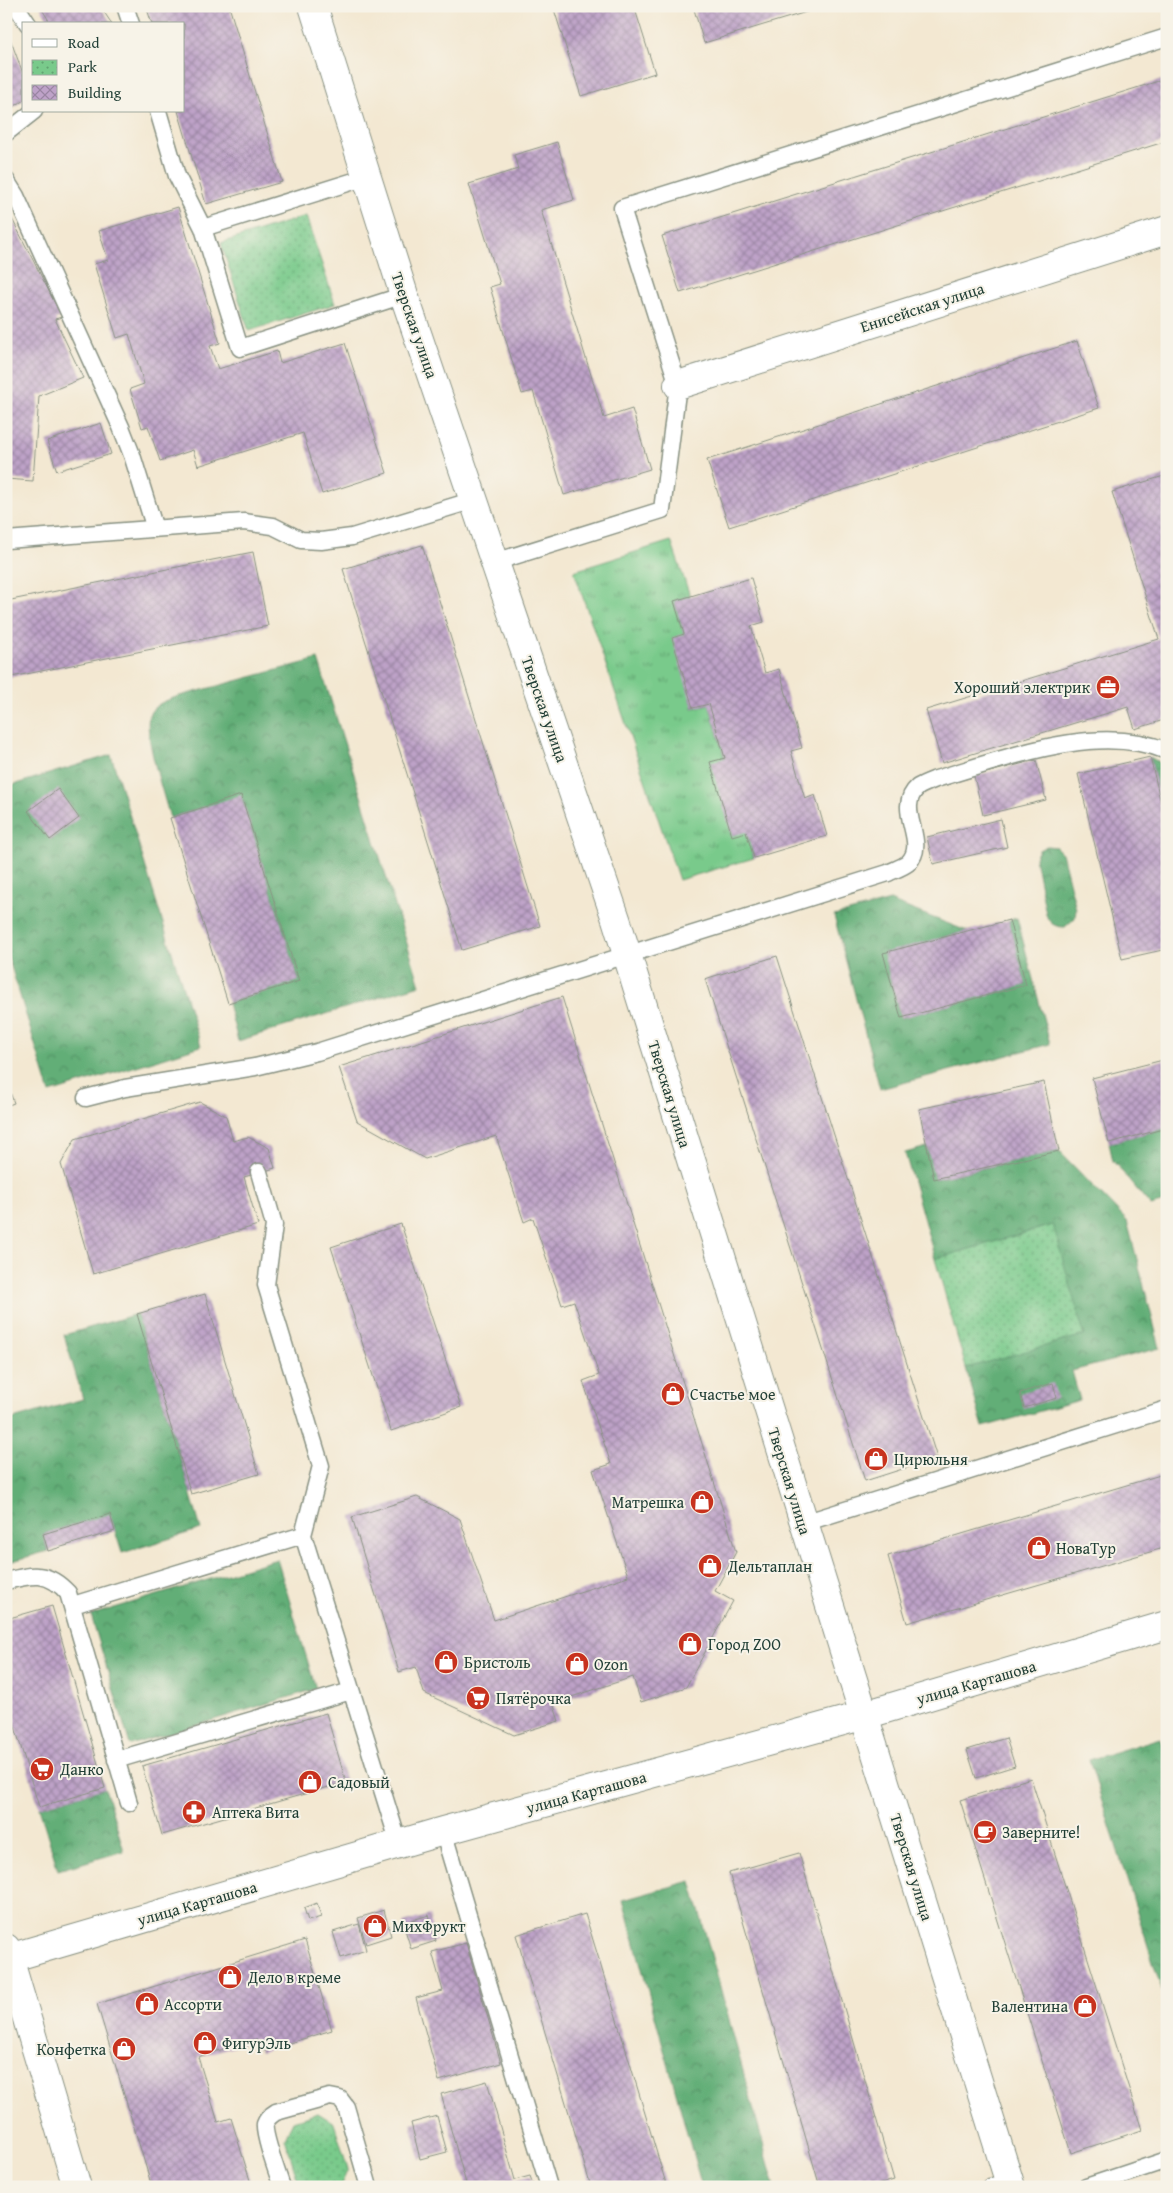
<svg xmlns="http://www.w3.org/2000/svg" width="1173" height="2193" viewBox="0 0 1173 2193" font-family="'Gentium Book Plus',serif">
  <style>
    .grass { fill: url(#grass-tufts); stroke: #4c8460 }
    .forest { fill: url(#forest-crowns); stroke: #407656 }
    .park { fill: url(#park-dots); stroke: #4c8460 }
    .building { fill: url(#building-cross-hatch) }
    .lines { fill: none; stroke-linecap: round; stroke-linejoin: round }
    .service-casing { stroke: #899283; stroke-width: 19 }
    .minor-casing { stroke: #899283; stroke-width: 30 }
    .service { stroke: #fff; stroke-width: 16 }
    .minor { stroke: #fff; stroke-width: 28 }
    .labels { text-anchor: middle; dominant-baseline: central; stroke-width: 4; stroke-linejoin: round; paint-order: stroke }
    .street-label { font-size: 16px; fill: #1f3d34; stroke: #f7f3e8 }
    .poi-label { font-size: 16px; fill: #1f3d34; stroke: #f7f3e8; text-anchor: start }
  </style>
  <defs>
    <pattern id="grass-tufts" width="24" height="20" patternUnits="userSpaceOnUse" patternTransform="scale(1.25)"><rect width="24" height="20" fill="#79ca8b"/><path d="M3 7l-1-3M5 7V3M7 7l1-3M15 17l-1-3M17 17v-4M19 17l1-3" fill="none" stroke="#63a572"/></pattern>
    <pattern id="forest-crowns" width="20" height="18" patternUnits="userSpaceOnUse" patternTransform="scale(1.25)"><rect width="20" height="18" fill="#62ae77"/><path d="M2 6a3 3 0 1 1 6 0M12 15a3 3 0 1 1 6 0" fill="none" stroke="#508f62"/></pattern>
    <pattern id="park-dots" width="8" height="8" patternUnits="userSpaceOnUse" patternTransform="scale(1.25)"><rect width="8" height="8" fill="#79ca8b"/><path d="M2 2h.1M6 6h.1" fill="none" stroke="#63a572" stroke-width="1.8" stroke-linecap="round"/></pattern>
    <pattern id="building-cross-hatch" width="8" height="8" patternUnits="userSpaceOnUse" patternTransform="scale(1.25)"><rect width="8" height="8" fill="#bea2c8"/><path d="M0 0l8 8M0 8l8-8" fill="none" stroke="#9a85a3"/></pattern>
  </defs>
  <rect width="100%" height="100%" fill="#f7f3e8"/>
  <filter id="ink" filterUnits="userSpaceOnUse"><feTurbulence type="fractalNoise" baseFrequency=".02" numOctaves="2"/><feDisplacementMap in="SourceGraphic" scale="10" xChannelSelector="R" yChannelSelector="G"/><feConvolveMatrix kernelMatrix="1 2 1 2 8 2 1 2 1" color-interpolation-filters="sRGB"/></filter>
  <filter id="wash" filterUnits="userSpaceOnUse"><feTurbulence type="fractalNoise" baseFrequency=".0096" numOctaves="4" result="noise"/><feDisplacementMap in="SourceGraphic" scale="20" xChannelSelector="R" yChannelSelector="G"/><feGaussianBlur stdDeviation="1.12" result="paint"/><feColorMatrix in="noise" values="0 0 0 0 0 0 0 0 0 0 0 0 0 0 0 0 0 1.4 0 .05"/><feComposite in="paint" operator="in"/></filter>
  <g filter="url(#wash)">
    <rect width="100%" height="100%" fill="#f3e8d2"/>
    <path class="grass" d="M671,541L690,596L674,601L684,634L693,708L709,704L754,858L679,880L574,571Z"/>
    <path class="forest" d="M318,659L420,985L238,1041L228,1003L299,980L241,796L170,818C164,795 144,737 149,716C153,704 166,701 176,697Z
      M111,755L201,1046L50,1093L6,950V787Z
      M1150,757L1167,767V828Z
      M1047,846L1056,847L1062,853L1076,909L1075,918L1065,927C1055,927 1049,924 1046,914L1035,858L1039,850Z
      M890,901L967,931L884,954L900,1018L1026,985L1009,920L1017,918L1050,1044L880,1089L834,916Z
      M1167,1128V1201L1151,1206L1113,1161L1109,1143Z
      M927,1147L935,1179L1059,1151L1127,1221L1160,1348L1072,1371L1080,1400L983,1427L966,1368L1084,1335L1052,1225L935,1259L905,1153Z
      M137,1314L201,1529L122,1553L110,1515L43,1534L48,1551L6,1563V1421L83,1399L64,1335Z
      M277,1559L316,1689L130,1745L91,1615Z
      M1160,1738L1167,1759V2006L1089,1760Z
      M105,1788L124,1851L58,1870L39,1807Z
      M691,1881L775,2187H702L623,1900Z"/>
    <path class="park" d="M306,216L335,304L249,331L221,243Z
      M1053,1225L1084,1335L966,1368L935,1259Z
      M318,2113L334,2123L348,2169L340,2187H303L299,2184L285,2138L293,2121Z"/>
    <g id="blocks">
      <path class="building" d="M40,6H100L112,24H51Z
        M146,6H229L282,182L206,204L178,111H184V24H152Z
        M553,6H634L655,73L581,96Z
        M693,6H822L823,7L704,43Z
        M6,28L24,76V100L6,112Z
        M1165,79L1167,141L680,293L662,236Z
        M557,142L574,200L541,210L604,418L632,409L650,469L564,495L533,391L522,394L490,287L500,284L469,184L518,169L514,155Z
        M6,207L62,317L55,319L83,378L39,396L33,481L6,479Z
        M178,207L220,343L210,346L218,369L277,351L280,363L345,343L387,473L322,494L303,433L198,466L193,450L160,461L148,426L142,428L130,389L144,384L129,334L117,338L94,264L108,260L99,231Z
        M1077,341L1099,408L729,527L707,460Z
        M101,423L111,454L57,471L47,441Z
        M1167,475V719L1135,729L1128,707L942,763L926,710L1159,639L1112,492Z
        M422,545L540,926L462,950L343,569Z
        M253,552L268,626L6,678V601Z
        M751,578L764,622L751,626L765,673L779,669L802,748L791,751L805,799L815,795L827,836L754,858L746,832L732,836L710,762L725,758L709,704L693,708L672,638L684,634L674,601Z
        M1150,757L1167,828V949L1122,959L1078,774Z
        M1036,760L1046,800L983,815L974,776Z
        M58,789L79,818L50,840L28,811Z
        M241,795L299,981L228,1003L170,818Z
        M1001,819L1007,847L933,864L927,837Z
        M1009,920L1026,985L901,1018L883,953Z
        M777,956L937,1458L865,1481L705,979Z
        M562,997L736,1552L715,1591L733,1601L686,1687L641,1702L633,1677L553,1703L559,1721L514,1735L424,1693L416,1667L399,1672L352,1517L417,1497L460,1519L494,1620L628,1576L593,1470L611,1464L583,1381L599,1375L574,1301L562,1305L533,1218L524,1222L496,1136L425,1159L357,1121L339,1067Z
        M1167,1059V1128L1109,1143L1092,1078Z
        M6,1081L14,1103L6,1106Z
        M1044,1082L1059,1151L934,1179L919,1109Z
        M200,1102L226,1116L233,1141L248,1137L269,1148L275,1168L244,1177L258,1225L93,1274L61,1164L75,1139Z
        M401,1224L461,1407L391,1431L331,1247Z
        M205,1294L259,1474L191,1494L137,1314Z
        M1053,1383L1057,1398L1024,1408L1020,1393Z
        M1167,1473V1547L907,1623L888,1556Z
        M110,1514L115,1531L48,1551L43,1534Z
        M52,1606L105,1788L39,1807L6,1697V1619Z
        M326,1713L346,1782L162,1835L142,1766Z
        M1006,1738L1015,1766L976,1778L967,1750Z
        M1031,1778L1142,2130L1071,2153L960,1800Z
        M799,1853L894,2180L871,2187H820L729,1873Z
        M317,1903L321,1917L308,1921L304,1908Z
        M384,1910L391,1936L366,1944L358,1918Z
        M585,1914L597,1953L667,2187H591L516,1935Z
        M429,1915L436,1941L411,1949L403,1923Z
        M359,1924L366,1950L341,1958L333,1932Z
        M305,1940L332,2030L260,2052L256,2039L198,2057L218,2122L231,2118L252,2187H152L97,2004Z
        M466,1943L501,2063L439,2081L416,1998L443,1991L432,1952Z
        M487,2081L515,2180L530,2176L534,2187H467L441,2094Z
        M437,2116L447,2152L420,2159L411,2123Z"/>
    </g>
  </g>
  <g filter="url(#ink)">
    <use href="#blocks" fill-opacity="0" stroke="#899283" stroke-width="1"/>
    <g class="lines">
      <g class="service-casing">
        <path id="service" d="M16,6L28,24
          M125,6L131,24
          M158,111L177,176L203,228L240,348L404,295
          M6,133L34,111
          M6,180L16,196L121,427L132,455L155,529
          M203,228L367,177
          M6,540L244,522L273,526L301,540L321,541L352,537L474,500
          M495,562L662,510L678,385L622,208L1167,37
          M86,1098L125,1088L255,1067L317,1052L888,873C894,870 903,867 908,863C930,842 893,809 918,787C923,784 931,781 936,779C1005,759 1096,722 1167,751
          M259,1172L274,1225L266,1285L321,1466L303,1535
          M804,1523L1167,1409
          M6,1581C33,1574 48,1571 68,1593L129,1803
          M73,1605L303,1535L399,1844
          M116,1760L351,1691
          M443,1831L549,2187
          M282,2187C278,2175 263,2134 265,2124C267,2118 271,2115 276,2112L330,2097L340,2099L346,2107L369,2187
          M990,2187L1009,2181
          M1086,2187L1167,2160"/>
      </g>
      <g class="minor-casing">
        <path id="minor" d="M313,6L404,295L616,919L1011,2187
          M678,385L1167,230
          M6,1948L77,2187
          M6,1959L443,1831L865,1715L1167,1625"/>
      </g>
      <use href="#service" class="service"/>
      <use href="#minor" class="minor"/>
    </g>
  </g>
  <defs>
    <g id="office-disc" transform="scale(1.25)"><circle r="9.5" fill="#c8321e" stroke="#f7f3e8"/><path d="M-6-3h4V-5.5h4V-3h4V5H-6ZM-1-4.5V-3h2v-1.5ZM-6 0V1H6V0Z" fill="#fff"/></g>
    <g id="shop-disc" transform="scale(1.25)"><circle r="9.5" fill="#c8321e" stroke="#f7f3e8"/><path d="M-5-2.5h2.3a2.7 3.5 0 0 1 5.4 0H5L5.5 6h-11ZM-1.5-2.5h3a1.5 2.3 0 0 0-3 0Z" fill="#fff"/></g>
    <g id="supermarket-disc" transform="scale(1.25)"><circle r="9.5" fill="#c8321e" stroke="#f7f3e8"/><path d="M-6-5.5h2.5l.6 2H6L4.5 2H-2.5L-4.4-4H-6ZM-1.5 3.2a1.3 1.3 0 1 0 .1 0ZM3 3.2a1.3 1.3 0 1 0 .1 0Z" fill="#fff"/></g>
    <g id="pharmacy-disc" transform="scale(1.25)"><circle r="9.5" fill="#c8321e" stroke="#f7f3e8"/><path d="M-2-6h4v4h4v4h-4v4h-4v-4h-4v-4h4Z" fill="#fff"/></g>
    <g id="cafe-disc" transform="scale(1.25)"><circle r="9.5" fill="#c8321e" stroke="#f7f3e8"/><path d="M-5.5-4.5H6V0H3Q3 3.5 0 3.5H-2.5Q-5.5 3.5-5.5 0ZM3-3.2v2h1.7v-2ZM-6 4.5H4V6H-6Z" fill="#fff"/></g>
  </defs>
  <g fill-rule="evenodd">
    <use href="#office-disc" x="1108" y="687"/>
    <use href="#shop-disc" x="673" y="1394"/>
    <use href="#shop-disc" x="876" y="1459"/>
    <use href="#shop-disc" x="702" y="1502"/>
    <use href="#shop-disc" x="1039" y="1548"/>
    <use href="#shop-disc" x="710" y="1566"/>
    <use href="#shop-disc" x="690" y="1644"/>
    <use href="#shop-disc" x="446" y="1662"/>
    <use href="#shop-disc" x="577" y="1664"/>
    <use href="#supermarket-disc" x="478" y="1698"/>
    <use href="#supermarket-disc" x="42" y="1769"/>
    <use href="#shop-disc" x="310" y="1782"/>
    <use href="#pharmacy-disc" x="194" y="1812"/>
    <use href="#cafe-disc" x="985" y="1832"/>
    <use href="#shop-disc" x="375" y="1926"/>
    <use href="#shop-disc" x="230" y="1977"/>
    <use href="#shop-disc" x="147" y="2004"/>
    <use href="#shop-disc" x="1085" y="2006"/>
    <use href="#shop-disc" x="205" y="2043"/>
    <use href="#shop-disc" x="124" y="2049"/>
  </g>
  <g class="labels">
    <g class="street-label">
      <text transform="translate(922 307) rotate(-18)">Енисейская улица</text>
      <text transform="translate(415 325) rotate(71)">Тверская улица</text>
      <text transform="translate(545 709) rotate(71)">Тверская улица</text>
      <text transform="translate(670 1094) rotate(73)">Тверская улица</text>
      <text transform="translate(790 1481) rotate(73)">Тверская улица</text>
      <text transform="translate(976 1682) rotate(-16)">улица Карташова</text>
      <text transform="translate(586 1792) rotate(-15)">улица Карташова</text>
      <text transform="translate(912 1867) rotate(73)">Тверская улица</text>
      <text transform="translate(197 1903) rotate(-16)">улица Карташова</text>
    </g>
    <g class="poi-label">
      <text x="1090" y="687" text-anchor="end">Хороший электрик</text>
      <text x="690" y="1394">Счастье мое</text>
      <text x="894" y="1459">Цирюльня</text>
      <text x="684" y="1502" text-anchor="end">Матрешка</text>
      <text x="1056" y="1548">НоваТур</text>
      <text x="728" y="1566">Дельтаплан</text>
      <text x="708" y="1644">Город ZOO</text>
      <text x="464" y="1662">Бристоль</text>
      <text x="594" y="1664">Ozon</text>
      <text x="496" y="1698">Пятёрочка</text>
      <text x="60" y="1769">Данко</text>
      <text x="328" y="1782">Садовый</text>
      <text x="212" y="1812">Аптека Вита</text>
      <text x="1002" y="1832">Заверните!</text>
      <text x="392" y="1926">МихФрукт</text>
      <text x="248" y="1977">Дело в креме</text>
      <text x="164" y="2004">Ассорти</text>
      <text x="1068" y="2006" text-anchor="end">Валентина</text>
      <text x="222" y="2043">ФигурЭль</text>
      <text x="106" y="2049" text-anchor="end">Конфетка</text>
    </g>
  </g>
  <rect width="1173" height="2193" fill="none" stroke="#f7f3e8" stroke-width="25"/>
  <rect x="22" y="22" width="162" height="90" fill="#f7f3e8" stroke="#a1aaa0"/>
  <rect x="32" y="39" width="25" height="8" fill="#ffffff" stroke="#a1aaa0"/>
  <text x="68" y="48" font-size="15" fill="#1f3d34">Road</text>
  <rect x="32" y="60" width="25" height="15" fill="url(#park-dots)" stroke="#a1aaa0"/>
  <text x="68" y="72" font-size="15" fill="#1f3d34">Park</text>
  <rect x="32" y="85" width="25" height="15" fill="url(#building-cross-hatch)" stroke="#a1aaa0"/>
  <text x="68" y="98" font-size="15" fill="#1f3d34">Building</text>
</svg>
